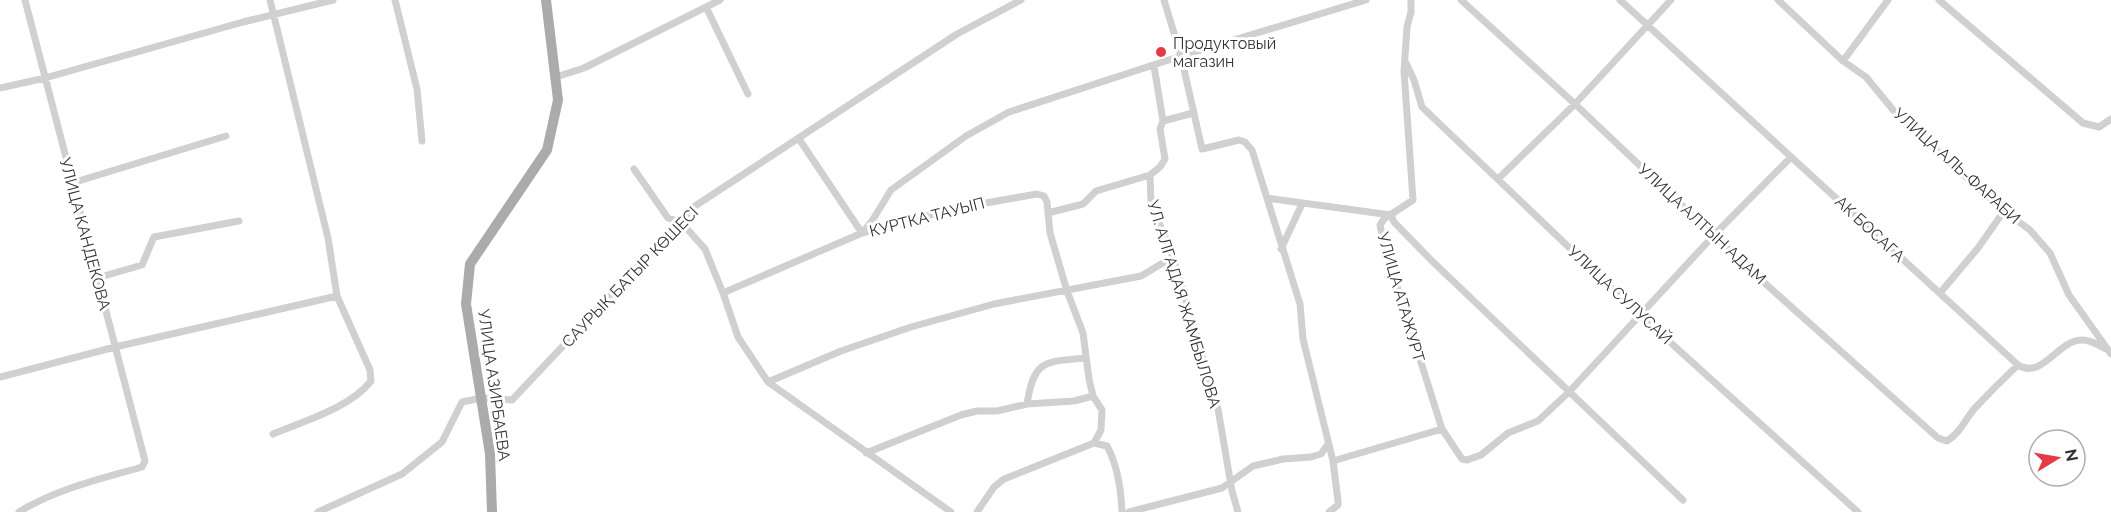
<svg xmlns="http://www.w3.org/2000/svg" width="2111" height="512" viewBox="0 0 2111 512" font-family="Raleway,sans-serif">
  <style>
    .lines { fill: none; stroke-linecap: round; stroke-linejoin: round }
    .minor { stroke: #d0d0d0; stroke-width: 7 }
    .primary { stroke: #ababab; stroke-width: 10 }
    .poi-dot { fill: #e63946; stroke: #fff; stroke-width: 2 }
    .labels { text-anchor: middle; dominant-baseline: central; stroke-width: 6; stroke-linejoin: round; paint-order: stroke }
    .poi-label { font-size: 16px; fill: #333; stroke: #fff; text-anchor: start }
    .street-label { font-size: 16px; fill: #333; stroke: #fff }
  </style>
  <rect width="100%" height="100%" fill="#fff"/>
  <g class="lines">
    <path class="minor" d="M270,0L328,238L337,296L370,370L371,381C350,408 304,421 273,434
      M395,0L417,89L422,141
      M1164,0L1181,56L1202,149L1239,140L1245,142L1252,150L1300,304L1303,339L1333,461L1338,501V505L1329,512
      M1411,0V12L1407,27L1404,71L1413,200L1384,219L1380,225L1384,245L1442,429L1462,459L1467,460L1481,455L1508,433L1538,421L1569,392L1714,235L1791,157
      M1461,0L1575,104L1749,269L1938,438L1947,441C1960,433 1965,420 1974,409C1988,394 2003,379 2018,365
      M1620,0L2018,365C2042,380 2057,341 2081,340C2090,339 2099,346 2108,350
      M1778,0L1843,61L1866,77L1894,111L1959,171L2004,211L2030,230L2050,253L2069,295L2111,354
      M1939,0L2083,123L2099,127L2111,119
      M706,7L748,94
      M1843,61L1888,0
      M1406,63L1414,80L1422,107L1641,316L1858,512
      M1154,66L1163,121L1160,129L1165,159L1160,167L1150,175L1151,203L1173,257L1218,409L1232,491L1238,512
      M556,77L584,68L720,0
      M0,88L45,78L243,22L333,0
      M1163,121L1193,113
      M799,139L862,233L872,221L891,190L966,136L1009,112L1181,56L1366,0
      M634,169L668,218L681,222L705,249L723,293L738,337L768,382L951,512
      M1498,179L1575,104L1671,0
      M72,183L226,136
      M1267,198L1391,215L1394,222L1432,261L1683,500
      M1048,213L1083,204L1096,191L1150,175
      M1281,249L1302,204
      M97,278L142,265L154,237L239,221
      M723,293L862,233L957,208L1037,194L1044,196L1047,202L1050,233L1067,291L1083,333L1089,379L1093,396L1102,410L1101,430L1094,443L1004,479L994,487L977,512
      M1940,293L1978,248L2004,211
      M0,377L115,347L337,296
      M768,382L841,351L911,327L994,304L1141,276L1173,257
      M1027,404C1034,359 1045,362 1085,358
      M1094,443L1107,446C1118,466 1121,489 1122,512
      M866,453L961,415L977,411H997L1027,404L1074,401L1093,396
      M1333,461L1442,429
      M19,512C56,489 100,479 142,467L145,461L25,0
      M318,512L402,474L442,442L462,402L482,398L512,400L695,206L957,34L1021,0
      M1129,512L1222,488L1253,466L1283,459L1311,457L1321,454L1328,444"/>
    <path class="primary" d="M492,512L490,454L466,304L470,264L547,150L558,100L546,0"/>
  </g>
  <circle class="poi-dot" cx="1161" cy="52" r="6"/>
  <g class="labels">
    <g class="poi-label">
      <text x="1173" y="43">Продуктовый<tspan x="1173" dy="18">магазин</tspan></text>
    </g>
    <g class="street-label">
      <text transform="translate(1957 166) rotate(42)">УЛИЦА АЛЬ-ФАРАБИ</text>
      <text transform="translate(927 217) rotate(-14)">КУРТКА ТАУЫП</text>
      <text transform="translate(1702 224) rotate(43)">УЛИЦА АЛТЫН АДАМ</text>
      <text transform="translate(1870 229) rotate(43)">АК БОСАГА</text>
      <text transform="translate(85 234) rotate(75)">УЛИЦА КАНДЕКОВА</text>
      <text transform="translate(630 277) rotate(-46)">САУРЫҚ БАТЫР КӨШЕСІ</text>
      <text transform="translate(1620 295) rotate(43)">УЛИЦА СУЛУСАЙ</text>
      <text transform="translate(1401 297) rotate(74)">УЛИЦА АТАЖУРТ</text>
      <text transform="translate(1184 304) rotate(73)">УЛ. АЛГАДАЯ ЖАМБЫЛОВА</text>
      <text transform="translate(494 385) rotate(82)">УЛИЦА АЗИРБАЕВА</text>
    </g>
  </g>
  <g transform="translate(2057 458) rotate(79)"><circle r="28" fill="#ffffff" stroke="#adadad" stroke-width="1.5"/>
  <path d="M0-4.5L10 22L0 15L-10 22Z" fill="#e63946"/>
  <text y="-9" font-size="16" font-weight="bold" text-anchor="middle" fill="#333333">N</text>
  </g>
</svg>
